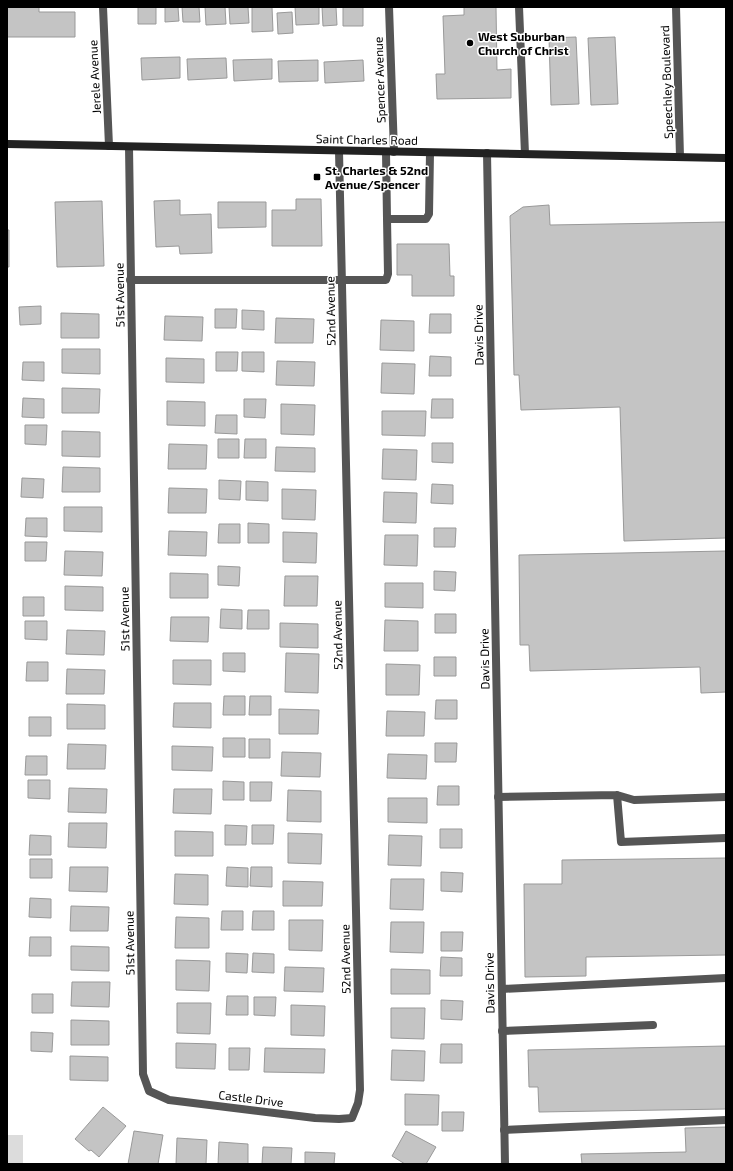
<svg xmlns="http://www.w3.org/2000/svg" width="733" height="1171" viewBox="0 0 733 1171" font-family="'Exo 2',sans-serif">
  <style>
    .green { fill: #dcdcdc }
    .building { fill: #c4c4c4; stroke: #999 }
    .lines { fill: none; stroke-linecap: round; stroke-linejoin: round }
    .service { stroke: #555; stroke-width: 8 }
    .minor { stroke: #555; stroke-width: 8 }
    .secondary { stroke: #222; stroke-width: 8 }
    .poi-dot { fill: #000; stroke: #fff; stroke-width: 1.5 }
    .labels { text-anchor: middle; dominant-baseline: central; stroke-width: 3; stroke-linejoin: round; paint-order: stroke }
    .poi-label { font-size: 12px; font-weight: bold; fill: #000; stroke: #fff; text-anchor: start }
    .street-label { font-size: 12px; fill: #000; stroke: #fff }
  </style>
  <rect width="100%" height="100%" fill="#fff"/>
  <path class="green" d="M7,1135H23V1164H7Z"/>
  <path class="building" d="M7,7H39V12H75V37H7Z
    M138,7H156V24H138Z
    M165,7H178L179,21L165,22Z
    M182,7H199L200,22H183Z
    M205,7H225L226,24L206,25Z
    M229,7H248L249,23L230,24Z
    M252,7H272L273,31L252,32Z
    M295,7H319V24L296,25Z
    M322,7H336L337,25L323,26Z
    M343,7H363V26H343Z
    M464,7H496L497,70L511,69V98L437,99L436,74H445L443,16L464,15Z
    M292,12L293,33L278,34L277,13Z
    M576,37L579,104L551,105L549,38Z
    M615,37L618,104L591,105L588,38Z
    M180,57V78L142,80L141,58Z
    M226,58L227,78L188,80L187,59Z
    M272,59V79L234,81L233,60Z
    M318,60V81L279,82L278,61Z
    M363,60L364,81L325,83L324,62Z
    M296,199H321L322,246H272V210H296Z
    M180,200V215L211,214L212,253L180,254L179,246L156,247L154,201Z
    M102,201L104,266L57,267L55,202Z
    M218,202H266V227L218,228Z
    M549,205L550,225L726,222V538L624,541L620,407L521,410L519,375H514L510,216L523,207Z
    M7,230H9V267H7Z
    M397,244H449L450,276H454V296H412V275H397Z
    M41,306V324L20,325L19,307Z
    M215,309H237L236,328H215Z
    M242,310L264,311V330L242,329Z
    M61,313L99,314V338H61Z
    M430,314H451V333H429Z
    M165,316L203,317L202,341L164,340Z
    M276,318L314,319L313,343H275Z
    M381,320L414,321V351L380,350Z
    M62,349H100V374L62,373Z
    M216,352H238L237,371H216Z
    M242,352H264V372L242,371Z
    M430,356L451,357V376H429Z
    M166,358L204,359V383L166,382Z
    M277,361L315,362L314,386L276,385Z
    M23,362H44V381L22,380Z
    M382,363L415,364L414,394L381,393Z
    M62,388L100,389L99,413H62Z
    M23,398L44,399V418L22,417Z
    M244,399H266L265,418L244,417Z
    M432,399H453V418H431Z
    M167,401L205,402V426L167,425Z
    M281,404L315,405L314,435L281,434Z
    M382,411H426L425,436L382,435Z
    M216,415H237V434L215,433Z
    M25,425H47L46,445L25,444Z
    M62,431L100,432V457L62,456Z
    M218,439H239V458H218Z
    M245,439H266V458H244Z
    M432,443H453V463L432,462Z
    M169,444L207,445L206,469H168Z
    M276,447L315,448V472L275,471Z
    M383,449L417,450L416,480L382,479Z
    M63,467L100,468V492H62Z
    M22,478L44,479L43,498L21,497Z
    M219,480L241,481L240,500L219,499Z
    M246,481L268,482V501L246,500Z
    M432,484L453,485V504L431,503Z
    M169,488L207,489L206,513H168Z
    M282,489L316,490L315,520L282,519Z
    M384,492L417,493L416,523L383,522Z
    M64,507H102V532L64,531Z
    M26,518H47V537L25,536Z
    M248,523L269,524V543H248Z
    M219,524H240V543H218Z
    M434,528H456L455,547H434Z
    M169,531L207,532L206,556L168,555Z
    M283,532L317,533L316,563L283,562Z
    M385,535H418L417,566L384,565Z
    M25,542H47L46,561H25Z
    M65,551L103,552L102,576L64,575Z
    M726,551V692L701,693L700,667L530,671L529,645H520L519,555Z
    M218,566L240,567L239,586L218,585Z
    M434,571L456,572L455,591L434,590Z
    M170,573L208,574V598H170Z
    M285,576H318L317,606H284Z
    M385,583H423V608L385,607Z
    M65,586L103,587V611L65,610Z
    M23,597H44V616H23Z
    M221,609L242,610V629L220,628Z
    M248,610H269V629H247Z
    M435,614H456V633H435Z
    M171,617H209L208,642L170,641Z
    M385,620L418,621V651H384Z
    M25,621H47V640L25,639Z
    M280,623L318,624V648L280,647Z
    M67,630L105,631L104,655L66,654Z
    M223,653H245V672L223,671Z
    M286,653L319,654L318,693L285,692Z
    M434,657H456V676H434Z
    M173,660H211V685L173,684Z
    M27,662H48V681H26Z
    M386,664L420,665L419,695H386Z
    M67,669L105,670L104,694H66Z
    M224,696H245V715H223Z
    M250,696H271V715H249Z
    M436,700H457V719H435Z
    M174,703H211V728L173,727Z
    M67,704L105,705V729H67Z
    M279,709L319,710L318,734H279Z
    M387,711L425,712L424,736H386Z
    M29,717H51V736H29Z
    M223,738H245V757H223Z
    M249,739H270V758H249Z
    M435,743H457L456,762H435Z
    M68,744L106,745L105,769H67Z
    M172,746L213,747L212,771L172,770Z
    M282,752L321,753L320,777L281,776Z
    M388,754L427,755L426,779L387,778Z
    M26,756H47V775H25Z
    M28,780H50V799L28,798Z
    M223,781L244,782V800H223Z
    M250,782H272L271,801H250Z
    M438,786H459V805H437Z
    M69,788L107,789L106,813L68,812Z
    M174,789H212L211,814L173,813Z
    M288,790L321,791V822L287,821Z
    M388,798H427V823L388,822Z
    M69,823H107L106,848L68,847Z
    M225,825L247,826L246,845H225Z
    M252,825H274L273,844H252Z
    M440,829H462V848H440Z
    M175,831L213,832V856H175Z
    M288,833L322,834L321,864L288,863Z
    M30,835L51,836V855H29Z
    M389,835L422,836L421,866L388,865Z
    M726,858V955L586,957V976L525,977L524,884H562V860Z
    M30,859H52V878H30Z
    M70,867H108L107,892L69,891Z
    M227,867L248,868V887L226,886Z
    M251,867H272V887L250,886Z
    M441,872L463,873L462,892L441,891Z
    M175,874L208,875V905L174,904Z
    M391,879H424L423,910L390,909Z
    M283,881L323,882L322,906H283Z
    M30,898L51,899V918L29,917Z
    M71,906L109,907L108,931H70Z
    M222,911H243V930H221Z
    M253,911H274V930H252Z
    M176,917L209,918V948H175Z
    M289,920H323L322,951L289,950Z
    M391,922H424L423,953L390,952Z
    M441,932H463L462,951H441Z
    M30,937H51V956H29Z
    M71,946L109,947V971L71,970Z
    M226,953L248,954L247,973L226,972Z
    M253,953L274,954V973L252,972Z
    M441,957L462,958V976H440Z
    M176,960L210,961L209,991L176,990Z
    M285,967L324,968L323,992L284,991Z
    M391,969L430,970V994H391Z
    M72,982H110L109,1007L71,1006Z
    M32,994H53V1013H32Z
    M227,996H248V1015H226Z
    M254,997H276L275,1016L254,1015Z
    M441,1000L463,1001L462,1020L441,1019Z
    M177,1003H211L210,1034L177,1033Z
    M291,1005L325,1006L324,1036L291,1035Z
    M391,1008H425L424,1039L391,1038Z
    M71,1020L109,1021V1045H71Z
    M31,1032L53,1033L52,1052L31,1051Z
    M176,1043L216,1044L215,1069L176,1068Z
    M441,1044H462V1063H440Z
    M726,1046V1109L539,1112L538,1087H529L528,1050Z
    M229,1048H250L249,1070H229Z
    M265,1048L325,1049L324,1073L264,1072Z
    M392,1050L425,1051L424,1081L391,1080Z
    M70,1056L108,1057V1081L70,1080Z
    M405,1094L439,1095L438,1125H405Z
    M103,1107L126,1126L99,1157L91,1150L89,1151L75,1139Z
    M442,1112H464L463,1131H442Z
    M726,1127V1164H582L581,1154L686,1152L685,1128Z
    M134,1131L163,1135L158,1164H128Z
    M406,1131L436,1147L426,1164H405L392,1156Z
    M177,1138L207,1140L206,1164H176Z
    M219,1142L248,1144V1164H218Z
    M263,1147L292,1148L291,1164H262Z
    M305,1152L335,1153L334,1164H305Z"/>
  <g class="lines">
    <path class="service" d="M519,7L525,154
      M386,152L387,219
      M130,280H386L388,274L387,219H426L429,214L430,153
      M617,795L621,842L726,838
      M498,797L617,795L634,800L726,797
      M502,989L726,978
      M502,1031L653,1025
      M504,1130L726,1120"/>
    <path class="minor" d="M103,7L109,146
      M389,7L394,152
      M676,7L680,157
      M129,147L143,1074L149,1091L169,1100L315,1118L339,1119L352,1118L358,1103L360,1090L339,151
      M487,153L505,1164"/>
    <path class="secondary" d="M7,144L726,158"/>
  </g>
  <g class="poi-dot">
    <circle cx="470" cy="43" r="4"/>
    <rect x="313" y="173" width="8" height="8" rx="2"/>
  </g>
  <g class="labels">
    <g class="poi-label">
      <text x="478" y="36">West Suburban<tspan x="478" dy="14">Church of Christ</tspan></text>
      <text x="325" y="170">St. Charles &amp; 52nd<tspan x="325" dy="14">Avenue/Spencer</tspan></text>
    </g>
    <g class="street-label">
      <text transform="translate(94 77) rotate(-93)">Jerele Avenue</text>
      <text transform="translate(379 80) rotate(-92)">Spencer Avenue</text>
      <text transform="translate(666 82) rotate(-92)">Speechley Boulevard</text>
      <text transform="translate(367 139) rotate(1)">Saint Charles Road</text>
      <text transform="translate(119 295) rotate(-91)">51st Avenue</text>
      <text transform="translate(330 311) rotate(-91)">52nd Avenue</text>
      <text transform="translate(478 335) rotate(-91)">Davis Drive</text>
      <text transform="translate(124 619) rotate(-91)">51st Avenue</text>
      <text transform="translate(337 635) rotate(-91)">52nd Avenue</text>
      <text transform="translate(484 659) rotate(-91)">Davis Drive</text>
      <text transform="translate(129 943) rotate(-91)">51st Avenue</text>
      <text transform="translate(345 959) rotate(-91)">52nd Avenue</text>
      <text transform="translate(489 983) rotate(-91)">Davis Drive</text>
      <text transform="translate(251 1098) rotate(7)">Castle Drive</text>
    </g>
  </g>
  <rect width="733" height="1171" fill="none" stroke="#000000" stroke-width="16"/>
</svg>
